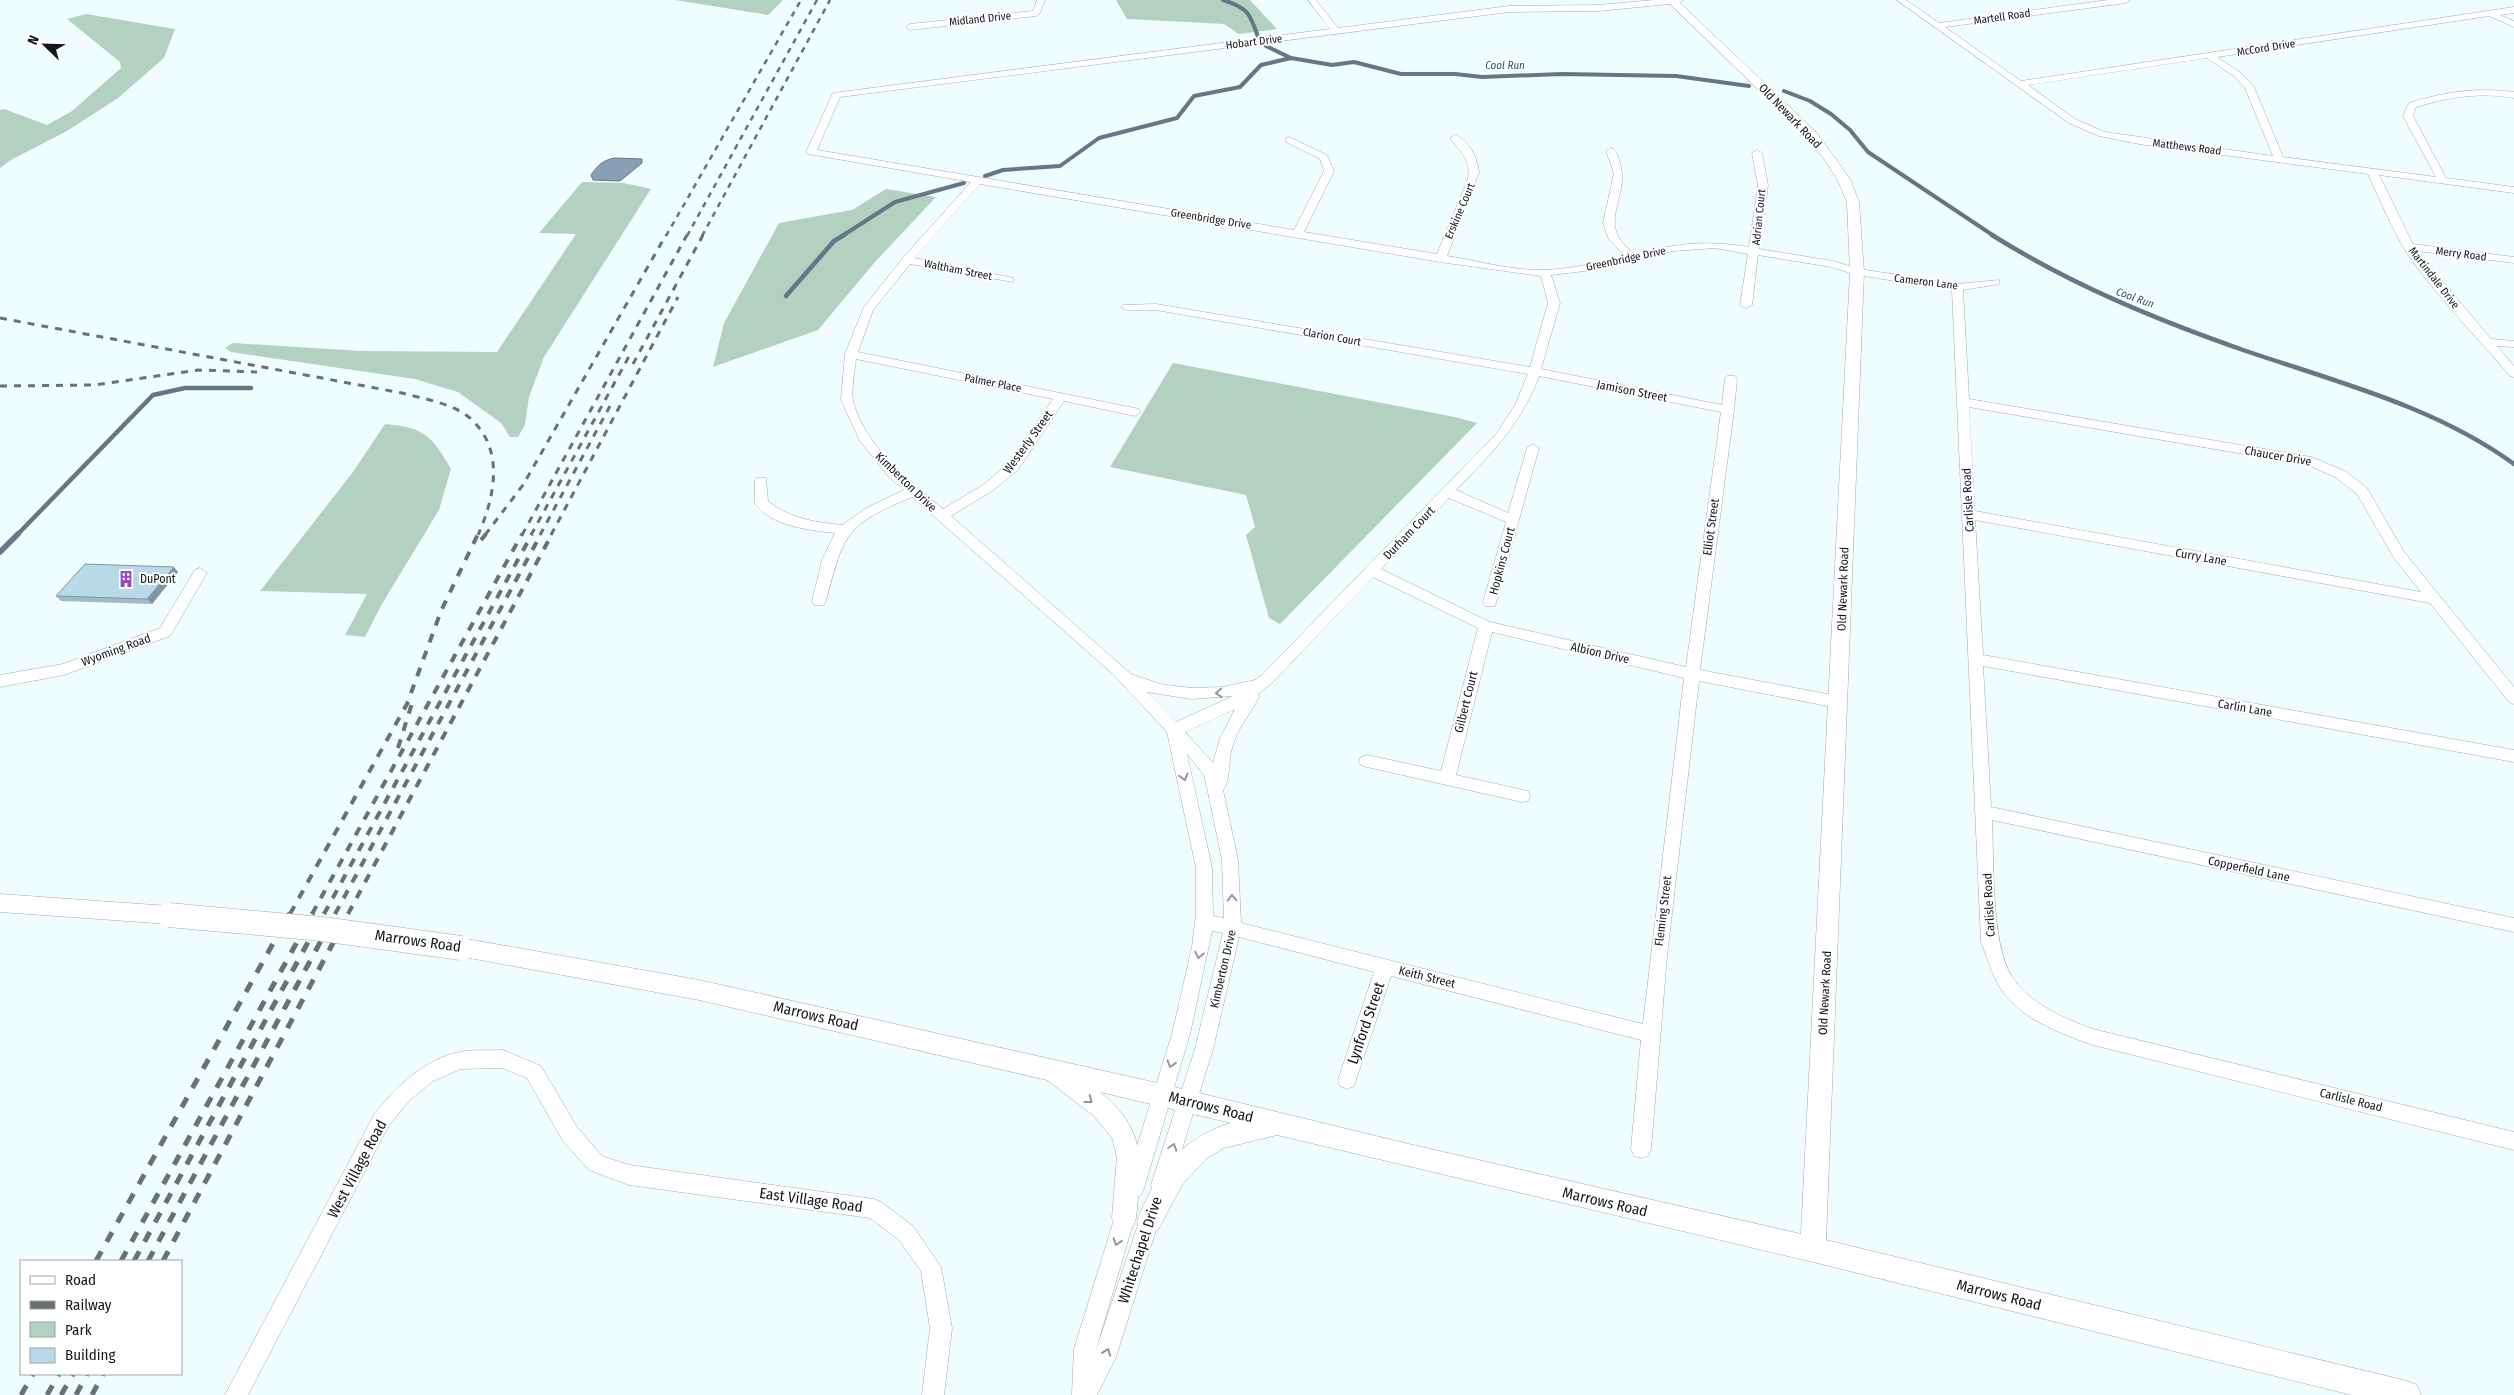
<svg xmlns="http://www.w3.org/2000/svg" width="2514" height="1395" viewBox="0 0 2514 1395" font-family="'Fira Sans Condensed',sans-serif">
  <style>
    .green { fill: #b3d1c1 }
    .water { fill: #899fb6; stroke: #657686 }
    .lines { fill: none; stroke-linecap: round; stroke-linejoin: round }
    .stream-far2 { stroke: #657686; stroke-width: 4 }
    .stream-far1 { stroke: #657686; stroke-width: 4.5 }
    .stream { stroke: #657686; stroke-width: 5.5 }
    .minor-casing { stroke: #9fabad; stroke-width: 1 }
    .tertiary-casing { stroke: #9fabad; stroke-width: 1 }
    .minor { fill: #fff; fill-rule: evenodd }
    .tertiary { fill: #fff; fill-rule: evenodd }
    .rail-far3 { stroke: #697171; stroke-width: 2.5; stroke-dasharray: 5.5 5.5; stroke-linecap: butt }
    .rail-far2 { stroke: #697171; stroke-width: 3; stroke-dasharray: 7 7; stroke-linecap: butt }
    .rail-far1 { stroke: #697171; stroke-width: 4; stroke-dasharray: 9 9; stroke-linecap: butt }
    .rail { stroke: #697171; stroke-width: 5; stroke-dasharray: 11 11; stroke-linecap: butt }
    .tertiary-bridge-casing { stroke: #9fabad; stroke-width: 25; stroke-linecap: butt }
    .tertiary-bridge { stroke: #fff; stroke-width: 24 }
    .wall { fill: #9dbbc8 }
    .shaded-wall { fill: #8098a2 }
    .building { fill: #b7d9e8; stroke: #8098a2 }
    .oneway { stroke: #949797 }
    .labels { text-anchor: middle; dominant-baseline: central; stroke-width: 4; stroke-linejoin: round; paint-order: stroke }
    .far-street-label { font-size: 11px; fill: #121717; stroke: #fff }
    .far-water-label { font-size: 11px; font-style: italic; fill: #2b5073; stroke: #fff }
    .street-label { font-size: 12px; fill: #121717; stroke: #fff }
    .poi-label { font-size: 12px; fill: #121717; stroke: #fff; text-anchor: start }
    .near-street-label { font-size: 15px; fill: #121717; stroke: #fff }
  </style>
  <rect width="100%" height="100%" fill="#f0fdfe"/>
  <path class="green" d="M675,0H783L768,15Z
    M1116,0H1250L1277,29L1239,34L1224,24L1127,19Z
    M86,14L175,29L164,58L118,98L67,131L11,160L0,168V110L4,109L47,125L72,111L121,68L120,62L67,19Z
    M582,182L624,183L651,189L544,357L529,397L525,425L518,437H510L501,423L458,392L415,379L231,352L225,348L233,343L361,351L497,352L576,234L539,233Z
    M886,189L936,197L875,262L818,330L713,367L724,323L779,223L852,210Z
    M1173,363L1455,417L1477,423L1280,624L1269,618L1246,535L1255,527L1246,495L1110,467Z
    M385,424C424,427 432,436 451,469L439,510L382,604L365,637L345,635L367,594L260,591L353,472Z"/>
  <path class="water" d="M615,158L642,159V163L620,181L593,180L591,175C598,165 603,160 615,158Z"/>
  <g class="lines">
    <path class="stream-far2" d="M1223,0C1248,8 1250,13 1258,37
      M1266,46L1291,58L1332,65L1354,62L1401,74H1455L1482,77L1562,74L1676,76L1749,86
      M1784,91L1810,101L1831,114L1850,130L1868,152L1994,236
      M985,176L1003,170L1060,166L1099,138L1177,118L1194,96L1240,87L1261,65L1291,58
      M842,236L895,202L964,183"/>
    <path class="stream-far1" d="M1992,235C2072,285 2157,320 2246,351C2337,382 2436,407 2514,464
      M786,296L834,241L844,235
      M17,535L153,395L185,388H251"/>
    <path class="stream" d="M0,552L18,534"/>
    <g class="minor-casing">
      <path id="minor" d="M1037,0H1045L1040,13L1036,16L910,30L906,27L910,24L1033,11Z
        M1308,0H1316L1338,28L1509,6L1599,5L1654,0H1683L1679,3L1599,11L1509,12L840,97L817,150L1294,230L1324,171L1320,159L1286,142V138L1289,137L1327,155L1334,171L1304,232L1437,254L1468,179C1471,160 1461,152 1450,138L1455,135C1469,140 1478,159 1479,172L1447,256C1479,261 1513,271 1545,270C1572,269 1599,262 1625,256L1609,240L1603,223L1614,173L1606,151L1611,148C1617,150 1617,155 1619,160C1633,197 1592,224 1635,254C1679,243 1704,240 1749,247L1758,185L1752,153L1757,150L1762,153L1768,185L1759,249L1833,261L1859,269L1957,284L1999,280V284L1963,290L1969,399L2311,457L2345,471L2367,488L2404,552L2514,687V704L2509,702L2430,603L1975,520L1983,655L2514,750V762L1983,666L1991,807L2514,918V932L1992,820C1994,860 1991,942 2011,975C2028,1003 2063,1018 2093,1029L2514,1132V1150L2093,1045C2059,1033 2018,1018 1999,986C1991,972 1987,957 1981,942L1952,290L1857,275L1831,267L1758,255L1752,305L1746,308L1740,305L1748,254L1715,248L1673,251L1641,259L1636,262L1632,261L1593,270L1551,275L1560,303L1541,369L1722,405L1725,379L1727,376H1735L1737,379L1734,410L1700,670L1838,696L1843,698L1846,702L1843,706L1838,708L1699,681L1667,956L1651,1149L1648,1156L1641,1158L1634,1156L1631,1149L1641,1040L1391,976L1356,1080L1354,1086L1347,1089L1340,1086L1338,1080L1374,972L1239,937L1213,1049L1171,1185L1168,1192L1161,1195L1154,1192L1151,1185L1195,1049L1223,933L1212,931L1190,1034L1144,1188L1141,1195L1134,1198L1127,1195L1124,1188L1172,1034L1192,947L1196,914V868L1167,732L1113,674L912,497C845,525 844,533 826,601L824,605H814L812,601L822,560L835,533C810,530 771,527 755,503V481L756,478H766L768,501C790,519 815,522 842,525L868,507L904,490L889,477L860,441L841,400L845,354L864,307L903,258L971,182L808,154L806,152L833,93L1330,29ZM980,184L1440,262L1541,276L1548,303L1530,367L1156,304L1123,305L1121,307L1127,310H1156L1528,374L1515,405L1497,433L1261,676L1255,680L1223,687L1191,688L1160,684L1131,674L951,516L992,491L1018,470L1064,401L1135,416L1141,412L1139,409L858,352L873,310L910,264L1013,282V278L1009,277L914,258ZM856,359L1053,399L1008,464L983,485L943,509C910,481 864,445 853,401C851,389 855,371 856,359ZM1539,376L1721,412L1686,667L1490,622L1381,569L1449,498L1506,522L1483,602L1485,606H1495L1539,448L1533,444L1527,448L1508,513L1456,490C1491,454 1521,425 1539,376ZM1969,407L2308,465L2335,477L2357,494L2394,558L2421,592L1975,511ZM1373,577L1478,628L1441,771L1367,755L1361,757L1359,761L1361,765L1367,767L1522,802L1528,801L1530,796L1528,791L1456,775L1492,632L1684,678L1643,1024L1241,923L1238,860L1223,790C1231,781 1228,760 1232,748C1237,728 1250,715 1259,697L1258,694L1271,684ZM1147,692L1191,699L1233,696L1176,722ZM1235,709L1220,738L1213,763L1185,732ZM1187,754L1204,775L1208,792L1222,860L1224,918L1213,916L1212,868Z
        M1897,0H1906L1939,23L2108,0H2130L2126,3L1945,27L2021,81L2514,7V13L2500,15L2514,21V27L2489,16L2217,57L2241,73L2254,87L2283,157L2436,177L2403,116L2409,103C2444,92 2477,87 2514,92V98C2480,92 2449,97 2416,107L2413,116L2446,178L2514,187V193L2379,175L2413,244L2514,257V263L2417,251L2491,339L2514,341V347L2497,346L2514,366V377L2510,376C2478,338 2443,303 2413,262C2394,235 2382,204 2368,174L2139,144L2099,136L2069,123ZM2207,58L2235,77L2245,88L2273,156L2105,132L2075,119L2028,85Z
        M200,568L207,573L170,636L64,675L0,687V675L63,664L160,628L195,570Z
        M503,1050L541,1066L577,1127L602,1156L629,1165L874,1199L881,1202L913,1226L941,1267L952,1328L944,1395H922L930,1328L921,1271L899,1240L870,1218L629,1185L589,1170L563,1141L527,1078L502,1068L461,1069L433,1081L409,1101L389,1125L248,1395H225L375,1113C398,1086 424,1059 460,1052C473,1049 489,1051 503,1050Z
        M1127,1200L1134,1203L1137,1210L1095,1353L1144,1207L1151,1204L1158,1207L1161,1214L1116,1357L1097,1395H1072L1074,1349L1117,1210L1120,1203Z"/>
    </g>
    <g class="tertiary-casing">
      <path id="tertiary" d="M1666,0H1677L1816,132L1838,162L1851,181L1859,202L1864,272L1826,1240L2407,1381L2417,1385L2421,1395H2352L1813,1262L1277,1135L1224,1148L1207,1158L1182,1185L1158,1230L1149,1233L1140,1230L1137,1221C1156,1173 1179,1139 1231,1123L1100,1092C1147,1130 1142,1163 1136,1218L1133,1227L1124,1230L1115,1227L1112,1218L1117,1157L1112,1138L1094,1116L1047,1080L699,1000L453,955L450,948L453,941L461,938L699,980L1162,1084L1413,1145L1801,1234L1850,272L1847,202L1838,181L1827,163L1808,138Z
        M0,894L169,906L177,909L180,915L177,921L169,924L0,912Z"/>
    </g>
    <use href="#minor" class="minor"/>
    <use href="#tertiary" class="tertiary"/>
    <path class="rail-far3" d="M666,236L801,0
      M687,236L817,0
      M702,236L830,0"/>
    <path class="rail-far2" d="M0,318L402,393C424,399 452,403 470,418C505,449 495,497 478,535
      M633,364L703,235
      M0,386L95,385L198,370L257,372
      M485,535L523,485L666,235
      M522,535L687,235
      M531,535L632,351
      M540,535L610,406
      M551,535L678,297"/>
    <path class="rail-far1" d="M481,540L486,534
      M398,748L413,700
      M290,914L407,704L441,611L478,534
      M312,914L522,534
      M324,914L532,534
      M335,914L541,534
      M348,914L552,534"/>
    <path class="rail" d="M96,1261L290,913
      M121,1261L313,913
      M134,1261L324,913
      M148,1261L336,913
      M163,1261L349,913
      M21,1395L33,1374
      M47,1395L59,1374
      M61,1395L73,1374
      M76,1395L87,1374
      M92,1395L103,1374"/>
    <g class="tertiary-bridge-casing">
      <path id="tertiary-bridge" d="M169,915L322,929L461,948"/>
    </g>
    <use href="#tertiary-bridge" class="tertiary-bridge"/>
  </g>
  <path class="wall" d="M178,572L152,604L61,601L56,596Z"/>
  <path class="shaded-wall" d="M174,567L178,572L152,604L147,599Z"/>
  <path class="building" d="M85,564L174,567L147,599L56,596Z"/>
  <defs><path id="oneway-chevron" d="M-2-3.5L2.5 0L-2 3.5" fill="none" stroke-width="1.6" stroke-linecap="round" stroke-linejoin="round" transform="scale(1.25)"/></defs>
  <g class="oneway">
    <use href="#oneway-chevron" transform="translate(1219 693) rotate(177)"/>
    <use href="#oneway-chevron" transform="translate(1184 777) rotate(75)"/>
    <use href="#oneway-chevron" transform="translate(1232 898) rotate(-92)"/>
    <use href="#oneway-chevron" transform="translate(1199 955) rotate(102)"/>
    <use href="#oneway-chevron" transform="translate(1171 1064) rotate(107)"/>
    <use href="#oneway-chevron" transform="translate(1089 1100) rotate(37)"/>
    <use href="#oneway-chevron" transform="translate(1173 1147) rotate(-72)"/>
    <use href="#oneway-chevron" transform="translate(1117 1242) rotate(107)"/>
    <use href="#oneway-chevron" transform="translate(1107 1352) rotate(-70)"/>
  </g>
  <defs>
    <g id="building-bare" transform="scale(1.35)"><path d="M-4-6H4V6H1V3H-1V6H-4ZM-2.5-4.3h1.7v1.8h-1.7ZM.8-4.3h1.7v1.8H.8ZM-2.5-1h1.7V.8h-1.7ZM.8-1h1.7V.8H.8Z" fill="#984abc" stroke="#fff" stroke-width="2.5" paint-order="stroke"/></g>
  </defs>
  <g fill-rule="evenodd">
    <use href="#building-bare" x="126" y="579"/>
  </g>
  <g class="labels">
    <g class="far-street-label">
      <text transform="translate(2002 17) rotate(-8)">Martell Road</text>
      <text transform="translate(980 19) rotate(-6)">Midland Drive</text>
      <text transform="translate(1254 42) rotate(-7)">Hobart Drive</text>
      <text transform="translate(2266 48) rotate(-9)">McCord Drive</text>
      <text transform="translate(2187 147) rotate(7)">Matthews Road</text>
      <text transform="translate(1460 211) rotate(-67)">Erskine Court</text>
      <text transform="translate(1759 217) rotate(-84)">Adrian Court</text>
      <text transform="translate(1211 219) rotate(9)">Greenbridge Drive</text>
      <text transform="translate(2461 254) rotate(7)">Merry Road</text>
      <text transform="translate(1626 259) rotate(-12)">Greenbridge Drive</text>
      <text transform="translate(958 270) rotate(11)">Waltham Street</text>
      <text transform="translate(2434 278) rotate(52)">Martindale Drive</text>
      <text transform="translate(1926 282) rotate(7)">Cameron Lane</text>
      <text transform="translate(1332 337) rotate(10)">Clarion Court</text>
      <text transform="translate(993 383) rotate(11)">Palmer Place</text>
    </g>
    <g class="far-water-label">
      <text x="1505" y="65">Cool Run</text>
      <text transform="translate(2135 298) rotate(20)">Cool Run</text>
    </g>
    <g class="street-label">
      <text transform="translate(1790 116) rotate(46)">Old Newark Road</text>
      <text transform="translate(1632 391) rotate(11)">Jamison Street</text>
      <text transform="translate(1028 442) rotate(-54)">Westerly Street</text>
      <text transform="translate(2278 456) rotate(10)">Chaucer Drive</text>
      <text transform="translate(906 482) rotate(44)">Kimberton Drive</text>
      <text transform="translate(1968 500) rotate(-93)">Carlisle Road</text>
      <text transform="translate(1711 527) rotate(-82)">Elliot Street</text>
      <text transform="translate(1409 533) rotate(-46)">Durham Court</text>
      <text transform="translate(2201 557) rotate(10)">Curry Lane</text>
      <text transform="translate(1502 561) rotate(-75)">Hopkins Court</text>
      <text transform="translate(1843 589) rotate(-88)">Old Newark Road</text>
      <text transform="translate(116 650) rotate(-20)">Wyoming Road</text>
      <text transform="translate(1600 653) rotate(13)">Albion Drive</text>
      <text transform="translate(1466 702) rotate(-76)">Gilbert Court</text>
      <text transform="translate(2245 708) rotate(10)">Carlin Lane</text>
      <text transform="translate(2249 869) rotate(12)">Copperfield Lane</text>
      <text transform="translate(1989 905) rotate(-93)">Carlisle Road</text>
      <text transform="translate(1663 911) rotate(-83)">Fleming Street</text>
      <text transform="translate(1223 969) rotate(-77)">Kimberton Drive</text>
      <text transform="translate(1427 977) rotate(14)">Keith Street</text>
      <text transform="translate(1825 993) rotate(-87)">Old Newark Road</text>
      <text transform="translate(2351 1100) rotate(14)">Carlisle Road</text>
    </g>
    <g class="poi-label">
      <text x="140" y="579">DuPont</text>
    </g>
    <g class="near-street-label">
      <text transform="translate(418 941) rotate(8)">Marrows Road</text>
      <text transform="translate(816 1016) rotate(13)">Marrows Road</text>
      <text transform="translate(1366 1023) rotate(-71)">Lynford Street</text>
      <text transform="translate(1211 1107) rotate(14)">Marrows Road</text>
      <text transform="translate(357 1169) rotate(-62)">West Village Road</text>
      <text transform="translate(811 1200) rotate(8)">East Village Road</text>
      <text transform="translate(1605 1202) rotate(13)">Marrows Road</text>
      <text transform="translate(1140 1250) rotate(-72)">Whitechapel Drive</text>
      <text transform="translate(1999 1295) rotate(14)">Marrows Road</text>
    </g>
  </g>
  <rect x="20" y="1260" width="162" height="115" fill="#ffffff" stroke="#a0a2a2"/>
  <rect x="30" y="1276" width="25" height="8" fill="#ffffff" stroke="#a0a2a2"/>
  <text x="65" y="1285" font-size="15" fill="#121717">Road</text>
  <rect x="30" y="1301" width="25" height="8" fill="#697171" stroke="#a0a2a2"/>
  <text x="65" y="1310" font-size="15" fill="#121717">Railway</text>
  <rect x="30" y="1322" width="25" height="15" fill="#b3d1c1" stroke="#a0a2a2"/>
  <text x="65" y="1335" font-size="15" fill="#121717">Park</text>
  <rect x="30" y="1348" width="25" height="15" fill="#b7d9e8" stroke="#a0a2a2"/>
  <text x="65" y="1360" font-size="15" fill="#121717">Building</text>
  <g transform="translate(45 45) rotate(293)" stroke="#ffffff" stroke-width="4" paint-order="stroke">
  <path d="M0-4L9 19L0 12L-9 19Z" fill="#121717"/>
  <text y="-8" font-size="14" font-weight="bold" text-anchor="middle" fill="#121717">N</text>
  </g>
</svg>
